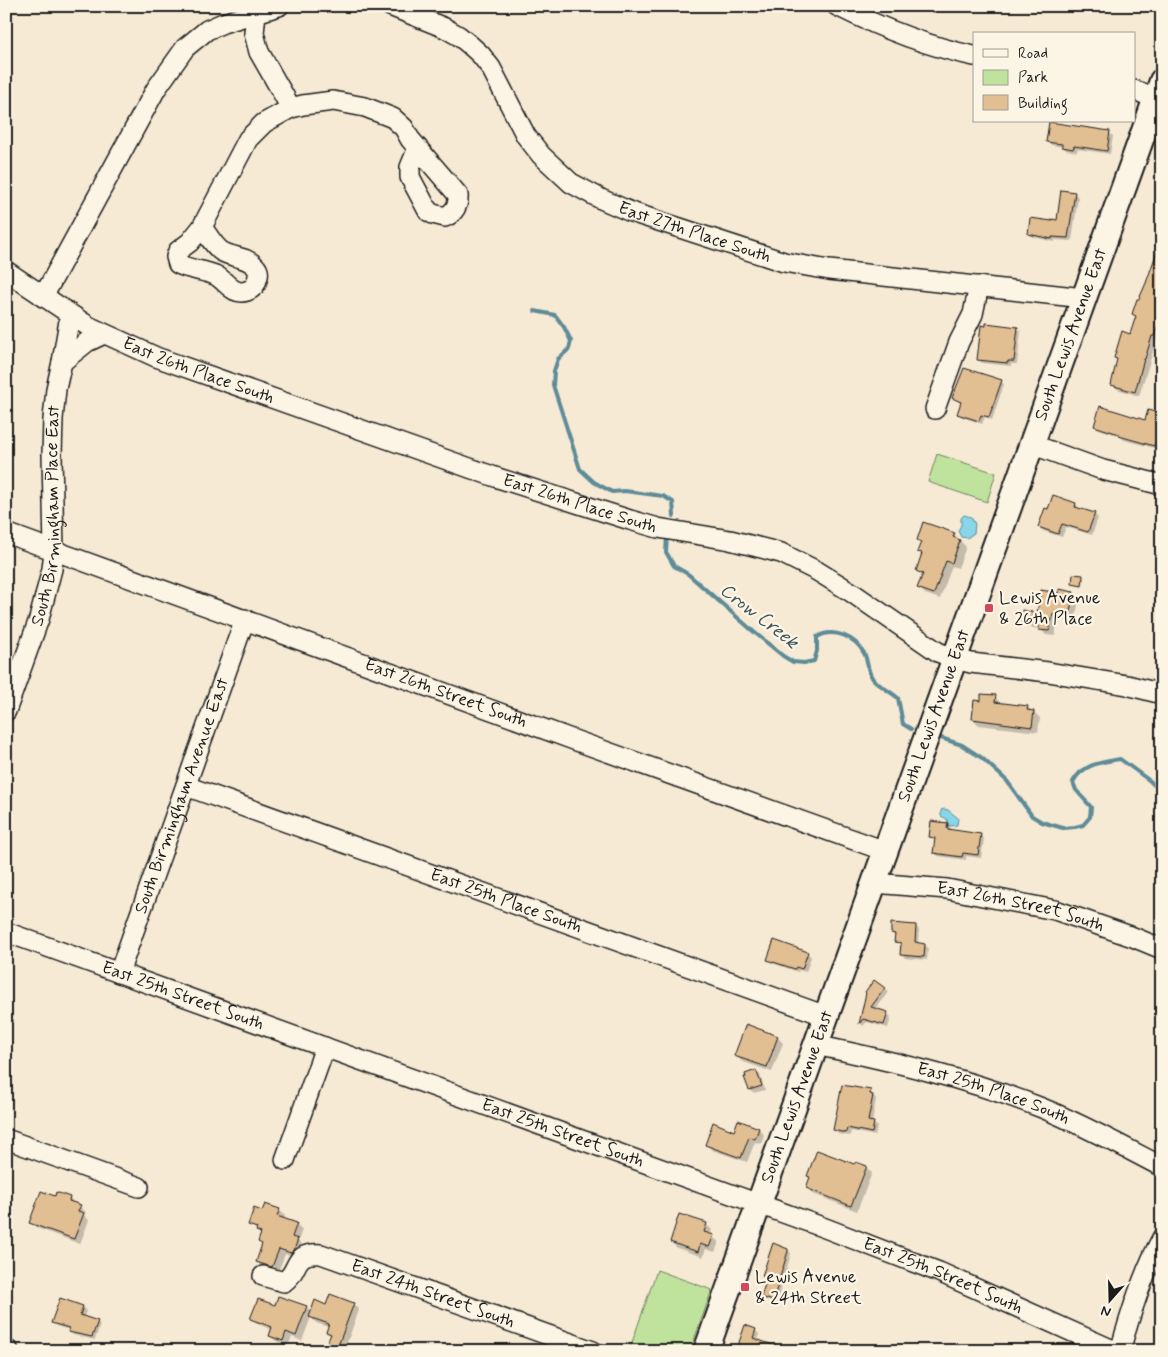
<svg xmlns="http://www.w3.org/2000/svg" width="1168" height="1357" viewBox="0 0 1168 1357" font-family="Mynerve,sans-serif">
  <style>
    .green { fill: #bfe39d; stroke: #6e805c }
    .water { fill: #89d5e9; stroke: #5d8b97 }
    .shadow { fill: #0003 }
    .lines { fill: none; stroke-linecap: round; stroke-linejoin: round }
    .stream { stroke: #5d8b97; stroke-width: 4 }
    .building { fill: #e2be93; stroke: #1c1c1c }
    .minor-casing { stroke: #1c1c1c; stroke-width: 22 }
    .major-casing { stroke: #1c1c1c; stroke-width: 28 }
    .minor { stroke: #fcf5e5; stroke-width: 19 }
    .major { stroke: #fcf5e5; stroke-width: 24 }
    .poi-dot { fill: #d1495b; stroke: #fcf5e5; stroke-width: 2 }
    .labels { text-anchor: middle; dominant-baseline: central; stroke-width: 4.5; stroke-linejoin: round; paint-order: stroke }
    .street-label { font-size: 18px; fill: #1c1c1c; stroke: #fcf5e5 }
    .poi-label { font-size: 18px; fill: #1c1c1c; stroke: #fcf5e5; text-anchor: start }
    .water-label { font-size: 19px; font-style: italic; fill: #3d545a; stroke: #fcf5e5 }
  </style>
  <rect width="100%" height="100%" fill="#f7ead5"/>
  <filter id="ink" filterUnits="userSpaceOnUse"><feTurbulence type="fractalNoise" baseFrequency=".02" numOctaves="2"/><feDisplacementMap in="SourceGraphic" scale="10" xChannelSelector="R" yChannelSelector="G"/><feConvolveMatrix kernelMatrix="1 2 1 2 8 2 1 2 1" color-interpolation-filters="sRGB"/></filter>
  <g filter="url(#ink)">
    <path class="green" d="M937,454L996,473L987,502L928,482Z
      M657,1270L712,1290L690,1351H629Z"/>
    <path class="water" d="M964,515L971,517L975,524L974,533L967,538L961,537L958,531L961,525V518Z
      M944,809L948,810L958,818L957,825L951,826L948,825L947,819L941,816V810Z"/>
    <path class="shadow" d="M1109,133L1113,136L1110,154L1077,149V152L1066,150L1063,147L1051,145L1048,141Z
      M1074,193L1078,197L1072,241L1055,240V242L1033,237L1029,233L1058,222Z
      M1162,227V332L1159,340L1157,339L1139,396L1117,389L1112,384L1118,361L1115,358L1130,335L1137,318L1133,314L1156,260L1159,249L1157,247L1161,236L1159,234Z
      M1017,328L1021,331L1017,364H1011V366L982,363L978,359Z
      M1001,381L1004,384L992,420L985,417L982,424L962,417L958,413L962,404L953,398Z
      M1162,416V436L1158,449L1124,440L1120,436L1099,429L1095,426L1146,422Z
      M1054,496L1076,504L1079,508V509L1094,514L1098,518L1092,535L1066,527L1062,537L1043,531L1039,527L1049,511Z
      M954,534L966,547L958,568L952,566L940,599L925,594L919,588L923,577L917,571L923,555L919,551L922,543L918,540Z
      M1083,576L1084,578L1083,586L1073,583Z
      M1073,593L1079,599L1075,622L1058,619L1055,636L1046,635L1040,629L1027,627L1021,621L1038,614L1060,594Z
      M995,697L1001,704L1027,707L1034,712L1040,718L1038,732L979,725L973,719L982,702Z
      M948,824L951,828V831L980,835L984,839L981,858L966,856V860L938,856L934,852L936,840L930,836Z
      M916,926L919,930L918,944L925,945L928,948L927,960L905,958L901,954L902,945L896,941V937L892,933Z
      M807,953L811,957L806,972L799,970L798,972L772,963L769,959Z
      M874,981L888,992L875,1010L887,1013L891,1017L888,1028L867,1022L863,1026L860,1023L868,993Z
      M777,1037L783,1043L772,1072L741,1061L736,1055Z
      M756,1071L760,1075L765,1090L753,1093L750,1090Z
      M870,1091L876,1099L872,1123L877,1126L875,1136L851,1131L850,1136L838,1134L835,1130Z
      M759,1129L764,1135L761,1144L755,1142L747,1162L712,1150L706,1144L734,1132Z
      M854,1165L866,1167L872,1173L857,1211L813,1194L807,1188Z
      M55,1198H69L86,1212L84,1215L89,1220L80,1244L37,1228L31,1222Z
      M279,1210L285,1216L284,1220L296,1224L302,1230L298,1241L303,1246L297,1258L285,1254L278,1272L263,1268L257,1262L263,1245L259,1242L262,1235L250,1224L263,1213Z
      M706,1224L712,1230L710,1235L719,1242L715,1252L706,1249L703,1257L677,1248L671,1242Z
      M788,1250L791,1253L777,1304L766,1300L762,1296L767,1281L763,1276Z
      M61,1300L83,1307L86,1311L84,1317L97,1322L100,1325L95,1340L73,1335L69,1330L56,1326L53,1322Z
      M353,1304L359,1310L344,1351L335,1348L329,1342L331,1336L327,1332L329,1327L316,1323L311,1317L302,1341L292,1337L288,1346L276,1341L270,1336L272,1330L258,1324L252,1319L276,1307H306L312,1313L327,1306Z
      M755,1330L759,1334L757,1341L737,1351Z
      M445,1346L459,1351H443Z
      M463,1348L472,1351H462Z"/>
    <g class="lines">
      <path class="stream" d="M535,311L555,315L564,327L571,341L569,349L558,359L554,371L553,385L580,469L594,482L612,492L625,491L663,496L673,502L674,516
        M667,536L666,552L674,566L688,574L754,632L783,656L793,662L804,663L814,661L817,651V637C833,627 855,637 864,653C868,660 867,672 873,679C878,685 891,692 898,698L903,724L911,729
        M941,738L962,745L982,758L1007,781L1032,816L1042,822L1063,828L1075,827L1083,825L1090,817L1091,807L1076,790L1073,782C1082,764 1102,762 1120,759L1150,781L1162,793"/>
    </g>
    <path class="building" d="M1049,122L1110,131L1107,151L1074,146L1073,149L1062,147V144L1046,142Z
      M1061,190L1075,192L1068,238L1052,237V239L1028,234L1030,218L1052,221V219L1057,220Z
      M1160,243H1162V317L1154,336H1152L1145,359H1144L1135,392L1111,385L1117,359L1114,358L1122,331L1130,334L1136,316L1132,314L1137,299H1139L1146,283Z
      M986,323L1018,327L1014,361H1008V363L977,360L981,325L986,326Z
      M964,368L1002,380L989,417L981,415L979,421L957,414L961,402L952,398Z
      M1100,406L1145,420L1148,410L1162,414V432L1159,431L1154,446L1119,436V434L1094,426Z
      M1053,495L1076,503L1075,507L1095,513L1088,532L1062,524L1058,534L1038,527L1045,508L1048,509Z
      M923,522L955,533L953,537L960,540L952,563L946,561L934,594L917,588L923,574L916,571L922,553L917,552L921,542L917,540Z
      M1073,574L1083,575L1082,586L1072,584Z
      M1059,589L1074,592L1069,616L1053,614L1049,631L1039,630V625L1020,621L1022,610L1037,613L1041,590L1059,593Z
      M981,694L996,695L995,702L1028,706L1027,710L1034,711L1032,727L972,719L974,700L981,701Z
      M931,821L948,823L947,829L981,834L978,855L963,853L962,857L933,853L935,838L929,837Z
      M891,923L916,925L915,942L925,944L924,957L900,955L901,943L894,942L895,934L891,933Z
      M774,940L808,952L802,969L796,967L795,969L767,960Z
      M874,980L885,988L871,1007L888,1012L884,1025L863,1019L859,1024L866,993L865,992Z
      M746,1024L778,1036L767,1067L734,1056Z
      M756,1070L762,1086L749,1090L744,1077H746L745,1074Z
      M842,1085L871,1090L870,1094L873,1095L868,1121L874,1122L872,1133L847,1128L846,1133L833,1130Z
      M738,1120L759,1128L755,1139L749,1137L741,1158L705,1145L713,1122L734,1131Z
      M817,1150L854,1164L856,1162L867,1166L851,1206L806,1188L810,1177L807,1176Z
      M41,1191L55,1196L56,1192L70,1197L69,1201L81,1205L78,1211L84,1213L74,1239L29,1223Z
      M265,1204L280,1209L277,1216L297,1223L292,1237L298,1239L294,1250L291,1253L279,1249L272,1267L256,1262L262,1244L258,1242L261,1233L256,1231L257,1228L248,1225L254,1208L262,1211Z
      M679,1214L707,1223L704,1232L714,1235L709,1247L700,1244L698,1252L670,1242Z
      M773,1243L788,1249V1251L773,1301L761,1297L766,1281L764,1280L765,1277L762,1276Z
      M330,1294L354,1303L338,1346L327,1343L331,1334L326,1332L329,1324L309,1317L315,1300L326,1305Z
      M278,1296L307,1306L296,1336L286,1332L283,1341L269,1336L272,1327L250,1319L258,1299L275,1305Z
      M60,1298L83,1306L80,1315L98,1321L92,1337L68,1332L69,1328L51,1323Z
      M745,1325L756,1329L753,1338L784,1349V1351H736Z"/>
    <g class="lines">
      <g class="minor-casing">
        <g id="minor">
          <path id="s1" d="M390,6L445,28L459,36L470,45L481,55L491,68L526,136L541,155L571,183L601,199L631,212L784,262L829,270L1084,298"/>
          <path d="M837,6C881,28 926,46 974,56"/>
          <path d="M256,13L254,33L259,52L291,108"/>
          <path d="M1134,90L1162,101"/>
          <path d="M202,227C208,235 213,245 221,251C232,258 246,256 255,266C259,270 259,275 257,280C256,286 252,289 247,291C232,296 226,280 215,275C203,270 190,270 178,264L176,257L178,251L190,242L202,227L248,139L264,123L291,108L303,105L333,101L365,107L393,118L404,128L410,139L458,195C459,205 454,213 445,217L433,214L428,211L410,177V167L418,148"/>
          <path id="s2" d="M6,271L88,326L156,357L498,478L630,520L658,528L730,540L781,553L817,571L851,592L938,652L955,659L971,663L1048,672L1127,685L1162,694"/>
          <path d="M43,297L156,89L185,48L207,30L223,23L279,6"/>
          <path d="M62,362L87,342L104,334"/>
          <path d="M935,409L959,342L973,314L979,286"/>
          <path d="M1031,444L1103,470L1162,485"/>
          <path id="s3" d="M6,533L574,740L885,851"/>
          <path id="s4" d="M6,711L39,619L52,569L54,551L52,455L53,419L56,389L62,362L70,315"/>
          <path id="s5" d="M186,786L826,1016"/>
          <path id="s6" d="M874,883L947,889L1055,910L1133,937L1162,949"/>
          <path id="s7" d="M6,932L825,1228L939,1272L1115,1351"/>
          <path id="s8" d="M119,973L245,619"/>
          <path id="s9" d="M815,1045C892,1061 969,1079 1042,1108C1084,1125 1122,1146 1162,1167"/>
          <path d="M6,1139L139,1187"/>
          <path d="M285,1160L325,1047"/>
          <path id="s10" d="M263,1276L284,1282C301,1270 291,1252 321,1254L593,1351"/>
          <path d="M6,1350L9,1351"/>
          <path d="M1120,1351C1131,1312 1143,1274 1162,1238"/>
        </g>
      </g>
      <g class="major-casing">
        <g id="major">
          <path id="s11" d="M706,1351L1162,81"/>
        </g>
      </g>
      <use href="#minor" class="minor"/>
      <use href="#major" class="major"/>
    </g>
  </g>
  <g class="poi-dot">
    <rect x="984" y="603" width="10" height="10" rx="2.5"/>
    <rect x="740" y="1282" width="10" height="10" rx="2.5"/>
  </g>
  <g class="labels">
    <g class="street-label">
      <text stroke="none"><textPath href="#s1" startOffset="396">East 27th Place South</textPath></text>
      <text stroke="none"><textPath href="#s11" startOffset="1080">South Lewis Avenue East</textPath></text>
      <text stroke="none"><textPath href="#s2" startOffset="218">East 26th Place South</textPath></text>
      <text stroke="none"><textPath href="#s2" startOffset="622">East 26th Place South</textPath></text>
      <text stroke="none"><textPath href="#s4" startOffset="202">South Birmingham Place East</textPath></text>
      <text stroke="none"><textPath href="#s3" startOffset="468">East 26th Street South</textPath></text>
      <text stroke="none"><textPath href="#s11" startOffset="675">South Lewis Avenue East</textPath></text>
      <text stroke="none"><textPath href="#s8" startOffset="188">South Birmingham Avenue East</textPath></text>
      <text stroke="none"><textPath href="#s5" startOffset="340">East 25th Place South</textPath></text>
      <text stroke="none"><textPath href="#s6" startOffset="149">East 26th Street South</textPath></text>
      <text stroke="none"><textPath href="#s7" startOffset="188">East 25th Street South</textPath></text>
      <text stroke="none"><textPath href="#s9" startOffset="185">East 25th Place South</textPath></text>
      <text stroke="none"><textPath href="#s11" startOffset="270">South Lewis Avenue East</textPath></text>
      <text stroke="none"><textPath href="#s7" startOffset="592">East 25th Street South</textPath></text>
      <text stroke="none"><textPath href="#s7" startOffset="998">East 25th Street South</textPath></text>
      <text stroke="none"><textPath href="#s10" startOffset="191">East 24th Street South</textPath></text>
    </g>
    <g class="poi-label">
      <text x="999" y="598">Lewis Avenue<tspan x="999" dy="21">&amp; 26th Place</tspan></text>
      <text x="755" y="1277">Lewis Avenue<tspan x="755" dy="21">&amp; 24th Street</tspan></text>
    </g>
    <g class="water-label">
      <text transform="translate(759 616) rotate(38)">Crow Creek</text>
    </g>
  </g>
  <rect width="1168" height="1357" fill="none" stroke="#fcf5e5" stroke-width="25"/>
  <rect x="12" y="12" width="1143" height="1332" fill="none" stroke="#1c1c1c" stroke-width="2" filter="url(#ink)"/>
  <rect x="973" y="32" width="162" height="90" fill="#fcf5e5" stroke="#a29e95"/>
  <rect x="983" y="49" width="25" height="8" fill="#fcf5e5" stroke="#a29e95"/>
  <text x="1018" y="58" font-size="15" fill="#1c1c1c">Road</text>
  <rect x="983" y="70" width="25" height="15" fill="#bfe39d" stroke="#a29e95"/>
  <text x="1018" y="82" font-size="15" fill="#1c1c1c">Park</text>
  <rect x="983" y="95" width="25" height="15" fill="#e2be93" stroke="#a29e95"/>
  <text x="1018" y="108" font-size="15" fill="#1c1c1c">Building</text>
  <g transform="translate(1110 1300) rotate(200)" stroke="#fcf5e5" stroke-width="4" paint-order="stroke">
  <path d="M0-4L9 19L0 12L-9 19Z" fill="#1c1c1c"/>
  <text y="-8" font-size="14" font-weight="bold" text-anchor="middle" fill="#1c1c1c">N</text>
  </g>
</svg>
